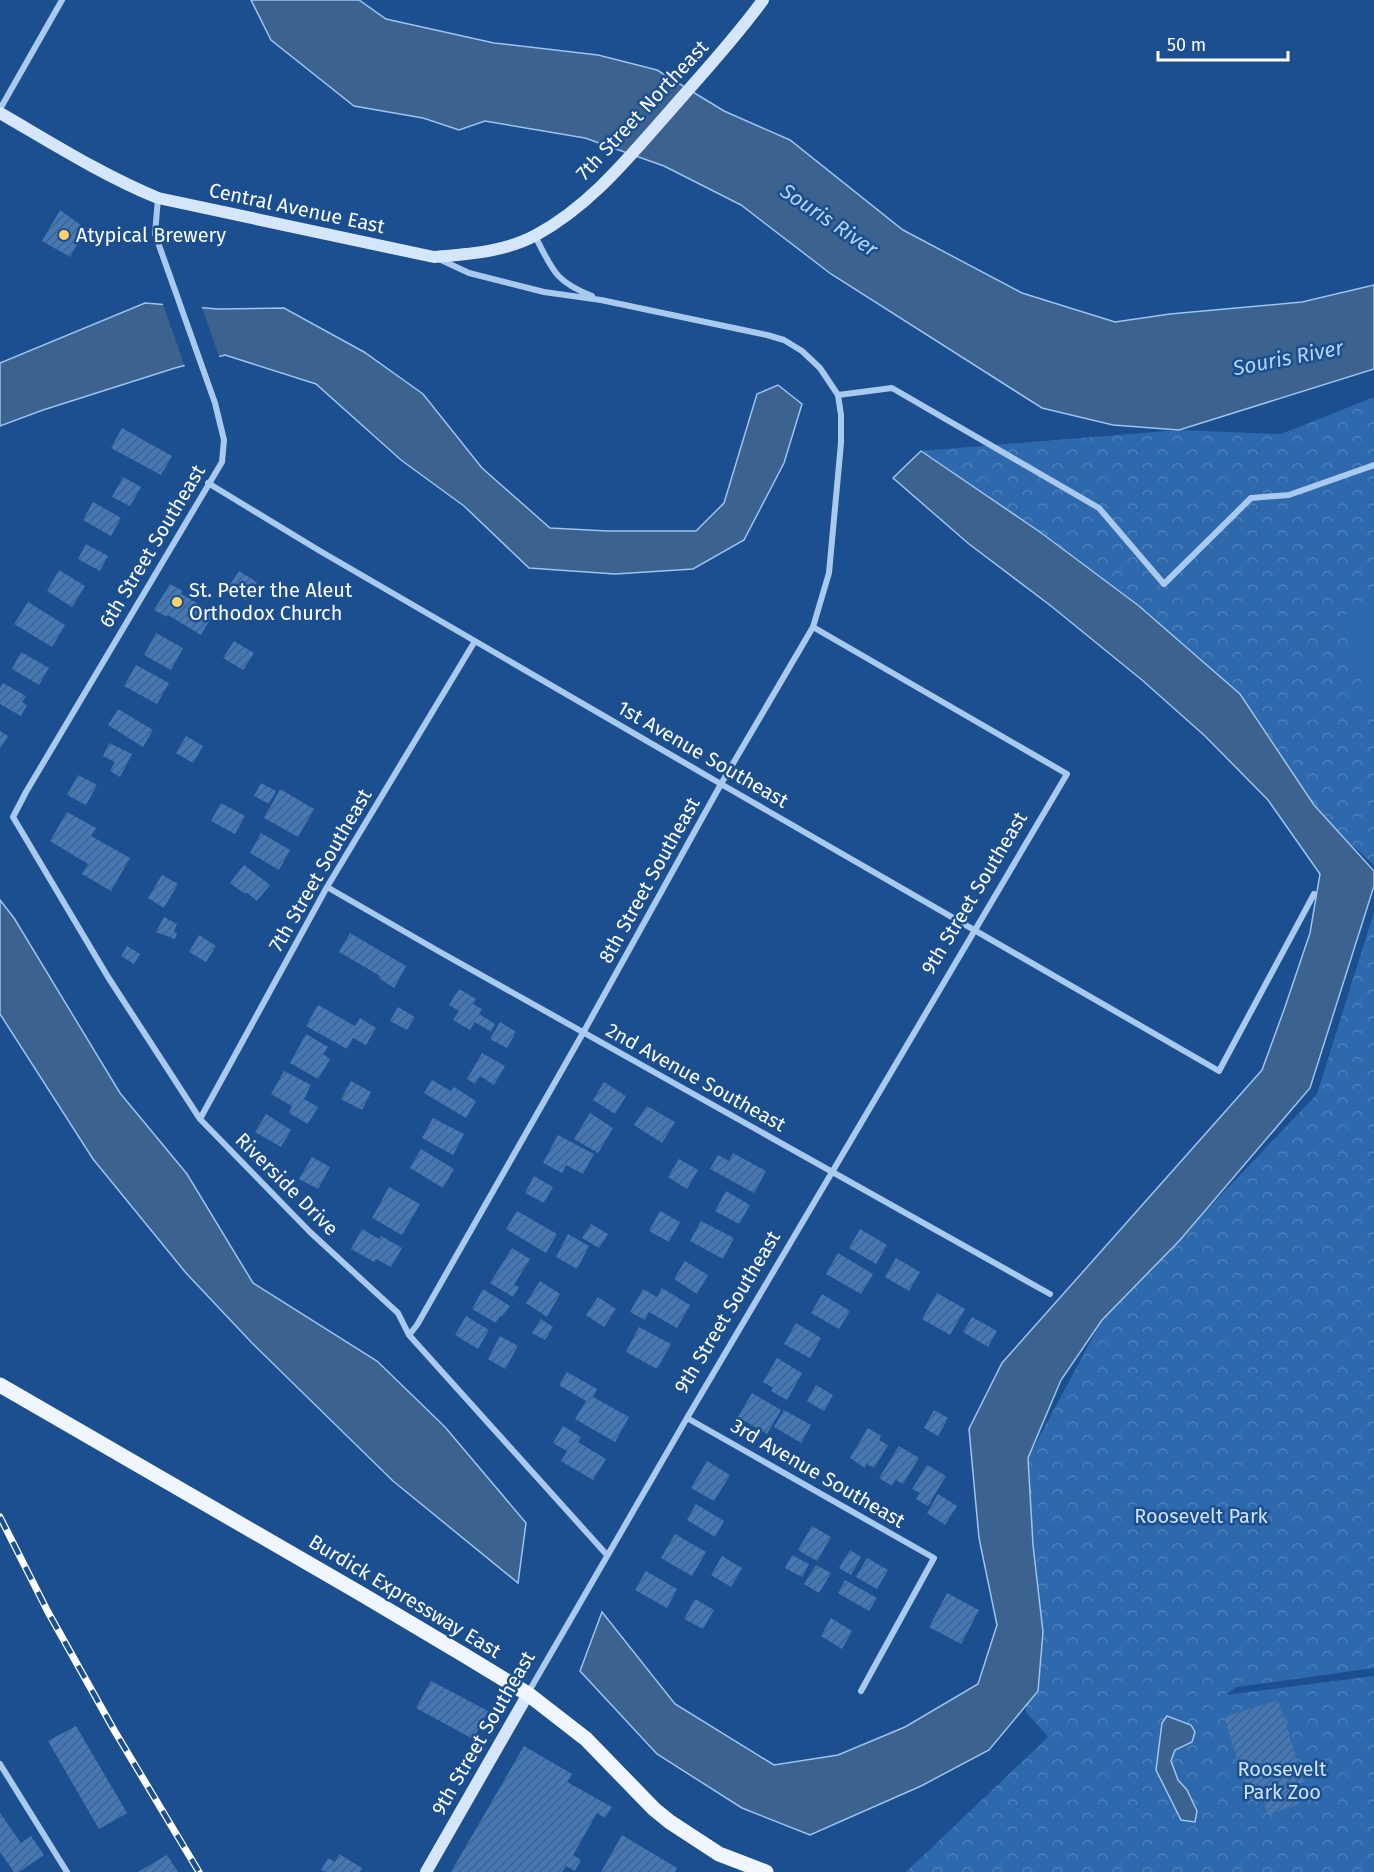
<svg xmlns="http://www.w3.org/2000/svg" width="1374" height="1872" viewBox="0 0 1374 1872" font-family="'Fira Sans',sans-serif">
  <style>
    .park { fill: url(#park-crowns) }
    .garden { fill: #2e69ad }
    .water { fill: #3c6290; stroke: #9cc4f0; stroke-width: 1.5 }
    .pier { fill: #1b4f8f }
    .building { fill: url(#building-hatch) }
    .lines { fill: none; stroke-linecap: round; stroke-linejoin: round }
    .street { stroke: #a9c9ee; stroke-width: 6 }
    .secondary { stroke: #d6e6fa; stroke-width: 12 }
    .primary { stroke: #f0f6ff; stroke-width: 15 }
    .rail-casing { stroke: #fff; stroke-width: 7 }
    .rail { stroke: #1b4f8f; stroke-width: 4.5; stroke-dasharray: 14; stroke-linecap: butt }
    .poi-dot { fill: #ffd166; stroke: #1b4f8f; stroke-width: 2 }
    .labels { text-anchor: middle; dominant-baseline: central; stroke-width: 5; stroke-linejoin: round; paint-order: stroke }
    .street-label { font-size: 20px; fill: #fff; stroke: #1b4f8f }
    .poi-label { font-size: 20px; fill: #fff; stroke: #1b4f8f; text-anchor: start }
    .park-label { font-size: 20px; fill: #cfe3fa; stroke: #1b4f8f }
    .water-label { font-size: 21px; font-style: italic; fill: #b5d3f5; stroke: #1b4f8f }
  </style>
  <defs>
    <pattern id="park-crowns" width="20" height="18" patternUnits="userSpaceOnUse" patternTransform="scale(1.5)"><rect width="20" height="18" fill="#2e69ad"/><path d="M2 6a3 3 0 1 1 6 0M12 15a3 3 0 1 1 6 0" fill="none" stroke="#4d80b9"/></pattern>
    <pattern id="building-hatch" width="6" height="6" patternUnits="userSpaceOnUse" patternTransform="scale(1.5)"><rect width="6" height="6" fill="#4478b7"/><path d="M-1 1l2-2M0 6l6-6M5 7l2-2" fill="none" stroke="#486282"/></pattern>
  </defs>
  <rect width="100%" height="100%" fill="#1b4f8f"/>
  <path class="park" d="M1374,397V865L921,451L1179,430L1281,434Z
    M1374,912V1668L1237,1687L1225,1695L1374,1676V1872H906L1048,1737L1026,1712L1028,1458L1102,1320L1317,1094Z"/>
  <path class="garden" d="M1374,604V719L1340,617Z"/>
  <path class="water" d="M251,0H359L386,19L494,43L598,55L657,70L724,111L790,140L903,230L1022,293L1115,322L1170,314L1302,302L1374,285V369L1179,430L1113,425L1042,408L831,274L741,205L664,166L585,138L485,121L459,130L423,118L354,106L271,40Z
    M145,303L218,309L284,308L364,352L423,394L482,468L550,528L608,531H696L724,503L757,394L778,385L802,404L784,463L744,540L693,569L615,574L529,568L464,506L401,460L316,384L225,355L175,368L43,410L0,426V363Z
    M921,451L1040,532L1139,606L1240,694L1314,805L1374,871V886L1310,1088L1180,1240L1102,1320L1061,1380L1028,1458L1033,1545L1043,1632L1038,1691L989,1750L921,1786L810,1835L742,1808L657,1754L580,1671L602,1612L675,1704L774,1765L838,1755L905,1727L978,1684L997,1625L979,1538L969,1429L1002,1363L1262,1070L1285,1007L1310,933L1320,874L1268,800L1205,736L1142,680L1051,606L969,544L893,478Z
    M0,900L14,918L120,1093L187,1174L253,1283L377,1361L445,1427L526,1523L518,1583L393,1481L252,1343L186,1273L93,1159L0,1014Z
    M1167,1716L1191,1725L1195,1732L1192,1742L1175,1750L1171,1761L1178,1780L1187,1790L1197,1811L1195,1822L1181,1820L1156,1770L1162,1723Z"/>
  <path class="pier" d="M162,302L201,305L220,359L186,369Z"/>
  <path class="building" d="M60,210L86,229L70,257L42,241Z
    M122,428L172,456L161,475L111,448Z
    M123,477L141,487L130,506L112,497Z
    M93,502L121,518L111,536L83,520Z
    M86,544L108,556L100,571L78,559Z
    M59,570L85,586L72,607L47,591Z
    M239,571L257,582L246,601L227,589Z
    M170,584L183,591L181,594L214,613L201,635L168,615L167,617L154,610Z
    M28,602L65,625L52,647L14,624Z
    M156,633L183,648L171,670L144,655Z
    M234,641L254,653L243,670L223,658Z
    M21,652L49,668L39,685L12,669Z
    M136,665L169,683L157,704L124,686Z
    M3,683L26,696L22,702L27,705L21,716L0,704V688Z
    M118,709L153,730L143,747L108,725Z
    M0,731L8,736L0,749Z
    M186,736L203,746L193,763L176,753Z
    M109,743L132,754L120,777L110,771L115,762L103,756Z
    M78,775L97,785L86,805L67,795Z
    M261,783L276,791L269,804L254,796Z
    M280,789L314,809L298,837L264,818Z
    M221,803L245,816L235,834L211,821Z
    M67,812L96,828L91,836L130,858L111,891L82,874L88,864L50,841Z
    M261,833L290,850L279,870L250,853Z
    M244,865L270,885L257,901L246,892L245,894L230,883Z
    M162,875L178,884L164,908L148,898Z
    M164,917L177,924L174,931L177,933L175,939L156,932Z
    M350,933L406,966L394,988L379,978L380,976L339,952Z
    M199,935L216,946L206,962L189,952Z
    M127,946L140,954L134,964L121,956Z
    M459,989L476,999L473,1004L482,1009L479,1014L495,1024L491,1032L475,1022L470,1030L453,1020L459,1011L449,1005Z
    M318,1005L355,1026L360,1018L376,1028L366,1045L353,1038L347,1049L306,1026Z
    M398,1007L415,1017L407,1030L390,1021Z
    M500,1022L516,1032L507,1048L490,1039Z
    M306,1034L328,1047L323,1054L330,1059L318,1079L290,1063Z
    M482,1053L505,1066L494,1085L480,1076L475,1084L467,1079Z
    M284,1071L311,1085L304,1099L318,1107L308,1124L289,1113L292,1106L271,1094Z
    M432,1080L451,1091L454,1087L476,1101L466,1118L424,1093Z
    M351,1081L371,1092L362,1110L341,1099Z
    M604,1082L626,1096L615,1114L593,1100Z
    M647,1106L675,1122L662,1143L634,1125Z
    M590,1113L613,1128L598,1153L574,1139Z
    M266,1114L291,1130L281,1147L255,1132Z
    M433,1118L464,1134L453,1155L422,1138Z
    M558,1135L594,1154L583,1174L566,1165L562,1173L543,1163Z
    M421,1149L454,1169L443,1188L410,1168Z
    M733,1153L766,1171L754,1193L710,1169L718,1155L729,1161Z
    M312,1157L330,1167L318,1189L299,1179Z
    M679,1159L698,1170L687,1189L668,1177Z
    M534,1176L553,1187L544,1203L525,1193Z
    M389,1187L420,1204L402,1235L372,1218Z
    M726,1191L750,1205L739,1224L715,1211Z
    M517,1211L557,1234L546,1253L506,1229Z
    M660,1211L680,1222L669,1242L649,1231Z
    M701,1221L734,1238L723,1259L690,1241Z
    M591,1224L608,1234L599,1248L582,1238Z
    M362,1229L379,1239L381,1236L402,1248L391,1267L376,1259L374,1262L351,1249Z
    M860,1229L887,1245L876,1264L849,1248Z
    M568,1234L589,1246L577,1269L556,1257Z
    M512,1248L530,1259L514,1285L519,1287L513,1297L490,1283Z
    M838,1253L873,1274L861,1294L826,1274Z
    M896,1258L920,1272L909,1291L885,1277Z
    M685,1261L708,1275L697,1294L674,1279Z
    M540,1281L560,1294L547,1317L526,1303Z
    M662,1288L690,1305L677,1328L649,1312L645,1320L630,1312L643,1289L657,1297Z
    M483,1289L510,1306L502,1317L500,1316L496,1323L472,1309Z
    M937,1293L965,1309L950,1335L922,1319Z
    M822,1294L850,1311L839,1329L811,1313Z
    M598,1297L616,1309L604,1327L586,1315Z
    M466,1316L489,1330L478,1349L455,1335Z
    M972,1317L997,1331L988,1347L963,1332Z
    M541,1319L553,1327L545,1340L532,1333Z
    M796,1323L821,1338L810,1358L784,1344Z
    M639,1327L671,1344L657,1369L626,1352Z
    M500,1336L518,1346L505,1369L488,1359Z
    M777,1358L802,1373L787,1400L771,1391L773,1388L763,1382Z
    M567,1372L597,1389L593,1397L629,1417L615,1442L575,1419L586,1401L559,1385Z
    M816,1385L833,1395L824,1411L807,1401Z
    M752,1393L781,1410L767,1434L738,1417Z
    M784,1410L811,1425L801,1443L774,1427Z
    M934,1410L948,1418L938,1436L924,1428Z
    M563,1426L581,1437L578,1442L606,1459L593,1480L561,1461L567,1451L553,1443Z
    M868,1428L881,1436L879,1440L888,1445L874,1468L867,1464L865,1468L850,1458Z
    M899,1446L919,1458L903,1484L896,1480L892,1486L879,1478Z
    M707,1461L730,1475L714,1501L691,1488Z
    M927,1465L946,1476L928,1506L916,1499L920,1493L912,1489Z
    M938,1494L957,1506L945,1525L927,1513Z
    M696,1504L724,1521L715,1537L687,1520Z
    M812,1526L831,1537L817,1561L798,1550Z
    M675,1534L706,1552L692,1576L661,1558Z
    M850,1550L861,1557L851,1575L839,1568Z
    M792,1555L809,1564L802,1577L785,1568Z
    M722,1556L742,1568L731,1587L711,1575Z
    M867,1558L888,1570L877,1589L856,1577Z
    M816,1565L831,1573L819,1593L804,1584Z
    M646,1571L677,1589L667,1608L635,1590Z
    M845,1580L877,1598L869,1611L838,1593Z
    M947,1593L979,1610L961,1644L929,1627Z
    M695,1599L714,1610L703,1629L684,1619Z
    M831,1618L852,1631L842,1649L821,1636Z
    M431,1681L488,1711L473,1739L416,1708Z
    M1278,1700L1304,1782L1292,1786L1299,1804L1268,1815L1262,1795L1250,1799L1224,1717Z
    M76,1726L127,1813L99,1829L48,1741Z
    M524,1746L572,1774L567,1782L612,1807L605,1818L597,1813L573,1855L581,1860L575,1871L566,1866L562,1872H451Z
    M0,1813L21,1843L31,1836L44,1855L19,1872H14L0,1852Z
    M622,1835L677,1868L675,1872H601Z
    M339,1854L362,1868L360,1872H325L321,1870L328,1858L335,1862Z
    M167,1855L178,1872H138Z"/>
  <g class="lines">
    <path class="street" d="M0,109L62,0
      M158,198L155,234L215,403L224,440L222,462L26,792L13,817L108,977L200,1119L310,1232L398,1313L409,1335L607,1555
      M535,236C553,270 554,281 592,296
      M838,395L892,388L1099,508L1164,584L1251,498L1289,495L1374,465
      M208,483L320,551L721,784L1219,1071L1314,894
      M327,887L440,952L1050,1294
      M200,1119L327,887L475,641
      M409,1335L417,1325L583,1033L721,784L813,627L829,573L841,443V415L838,395L820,368L802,351L784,340L767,335L601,300L544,292L469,273L439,259
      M687,1418L934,1558L861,1691
      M528,1693L687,1418L1067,774L813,627
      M0,1764L67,1872"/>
    <path class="secondary" d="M0,113C52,143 102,175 158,198L434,257C468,254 505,252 536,235C590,206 629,157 669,112C701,75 734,40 763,0
      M426,1872L528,1694"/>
    <path class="primary" d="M0,1385L363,1595L464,1655L528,1694L586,1739L654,1809L670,1822L719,1854L766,1872"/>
    <g class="rail-casing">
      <path id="rail" d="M0,1517L48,1612L114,1730L199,1872"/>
    </g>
    <use href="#rail" class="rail"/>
  </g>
  <g class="poi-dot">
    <circle cx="64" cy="235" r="6"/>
    <circle cx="177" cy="602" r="6"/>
  </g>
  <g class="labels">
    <g class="street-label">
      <text transform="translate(642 110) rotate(-47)">7th Street Northeast</text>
      <text transform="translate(297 208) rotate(12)">Central Avenue East</text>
      <text transform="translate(152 546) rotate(-59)">6th Street Southeast</text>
      <text transform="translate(703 754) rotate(30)">1st Avenue Southeast</text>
      <text transform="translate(320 870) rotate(-60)">7th Street Southeast</text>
      <text transform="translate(649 880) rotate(-61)">8th Street Southeast</text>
      <text transform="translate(974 893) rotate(-59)">9th Street Southeast</text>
      <text transform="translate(696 1077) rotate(29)">2nd Avenue Southeast</text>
      <text transform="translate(287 1184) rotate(45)">Riverside Drive</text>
      <text transform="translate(727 1312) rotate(-59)">9th Street Southeast</text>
      <text transform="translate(818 1473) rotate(30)">3rd Avenue Southeast</text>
      <text transform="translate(405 1596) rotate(31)">Burdick Expressway East</text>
      <text transform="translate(483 1733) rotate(-60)">9th Street Southeast</text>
    </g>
    <g class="poi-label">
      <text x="76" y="235">Atypical Brewery</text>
      <text x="189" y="590">St. Peter the Aleut<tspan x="189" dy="23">Orthodox Church</tspan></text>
    </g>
    <g class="park-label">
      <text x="1201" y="1516">Roosevelt Park</text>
      <text x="1282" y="1769">Roosevelt<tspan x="1282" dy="23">Park Zoo</tspan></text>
    </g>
    <g class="water-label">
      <text transform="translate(829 220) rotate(34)">Souris River</text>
      <text transform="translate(1288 358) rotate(-11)">Souris River</text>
    </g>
  </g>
  <path d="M1158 51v9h130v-9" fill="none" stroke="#ffffff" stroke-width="3"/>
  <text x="1167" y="51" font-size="18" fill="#ffffff" stroke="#1b4f8f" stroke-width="4.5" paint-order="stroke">50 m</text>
</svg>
